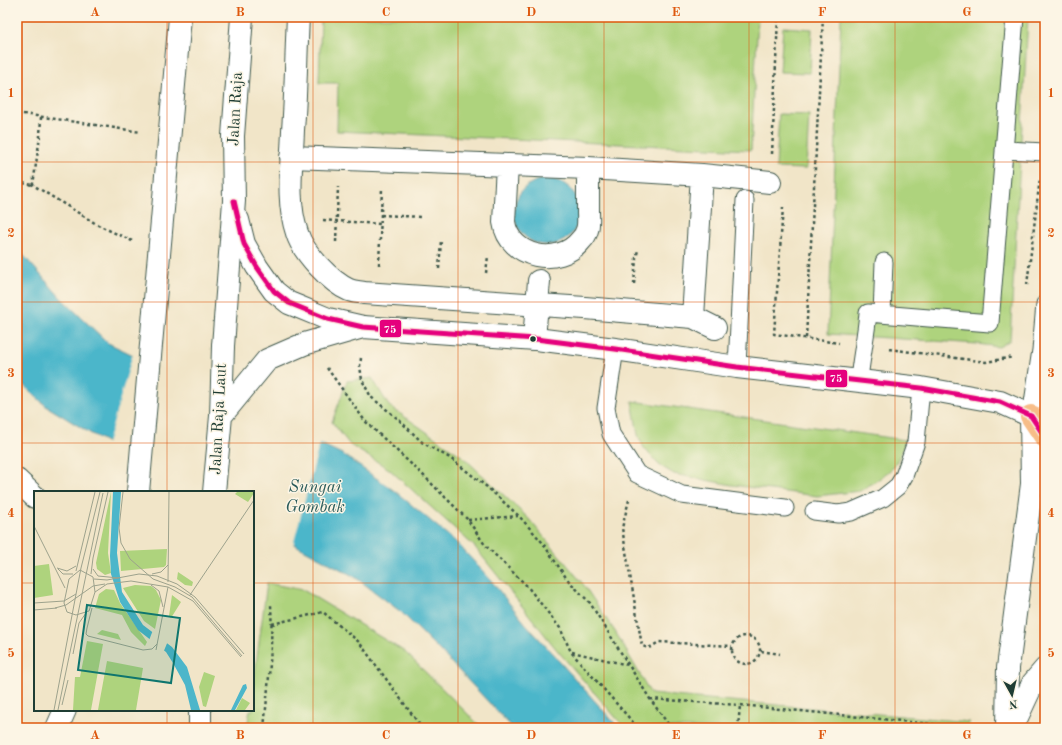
<svg xmlns="http://www.w3.org/2000/svg" width="1062" height="745" viewBox="0 0 1062 745" font-family="'Old Standard TT',serif">
  <style>
    .green { fill: #aed37d; stroke: #668858 }
    .water { fill: #4cb6ca; stroke: #367a7f }
    .pier { fill: #f1e5c8 }
    .lines { fill: none; stroke-linecap: round; stroke-linejoin: round }
    .service-casing { stroke: #3e564a; stroke-width: 19 }
    .pedestrian-casing { stroke: #3e564a; stroke-width: 24 }
    .minor-casing { stroke: #3e564a; stroke-width: 24 }
    .tertiary-casing { stroke: #3e564a; stroke-width: 24 }
    .trunk-casing { stroke: #3e564a; stroke-width: 24 }
    .path { stroke: #3e564a; stroke-width: 2.5; stroke-dasharray: 3 3; stroke-linecap: butt }
    .service { stroke: #fff; stroke-width: 17 }
    .pedestrian { stroke: #fff; stroke-width: 22 }
    .minor { stroke: #fff; stroke-width: 22 }
    .tertiary { stroke: #fff; stroke-width: 22 }
    .trunk { stroke: #f7bd88; stroke-width: 22 }
    .bus-1-casing { stroke: #fcf5e5; stroke-width: 8 }
    .bus-1 { stroke: #e5007d; stroke-width: 5 }
    .grid { fill: none; stroke: #de580e; stroke-width: 1; stroke-opacity: 0.55 }
    .bus-dot { fill: #1f3d34; stroke: #fcf5e5; stroke-width: 1.5 }
    .labels { text-anchor: middle; dominant-baseline: central; stroke-width: 3; stroke-linejoin: round; paint-order: stroke }
    .street-label { font-size: 16px; fill: #1f3d34; stroke: #fcf5e5 }
    .water-label { font-size: 17px; font-style: italic; fill: #2a5b5a; stroke: #fcf5e5 }
    .inset-road { fill: none; stroke: #9da28d; stroke-width: 1 }
    .view { fill: #0f766e; fill-opacity: 0.15; stroke: #0f766e; stroke-width: 2 }
    .inset-edge { fill: none; stroke: #1f3d34; stroke-width: 2 }
    .line-badge { stroke: #fcf5e5; stroke-width: 1.5 }
    .badge-label { font-size: 11px; text-anchor: middle; font-weight: bold; fill: #fff }
    .neatline { fill: none; stroke: #de580e; stroke-width: 1.5 }
    .grid-label { font-size: 13px; text-anchor: middle; font-weight: bold; fill: #de580e }
  </style>
  <rect width="100%" height="100%" fill="#fcf5e5"/>
  <filter id="ink" filterUnits="userSpaceOnUse"><feTurbulence type="fractalNoise" baseFrequency=".025" numOctaves="2"/><feDisplacementMap in="SourceGraphic" scale="8" xChannelSelector="R" yChannelSelector="G"/><feConvolveMatrix kernelMatrix="1 2 1 2 8 2 1 2 1" color-interpolation-filters="sRGB"/></filter>
  <filter id="wash" filterUnits="userSpaceOnUse"><feTurbulence type="fractalNoise" baseFrequency=".012" numOctaves="4" result="noise"/><feDisplacementMap in="SourceGraphic" scale="16" xChannelSelector="R" yChannelSelector="G"/><feGaussianBlur stdDeviation="0.9" result="paint"/><feColorMatrix in="noise" values="0 0 0 0 0 0 0 0 0 0 0 0 0 0 0 0 0 1.4 0 .05"/><feComposite in="paint" operator="in"/></filter>
  <g filter="url(#wash)">
    <rect width="100%" height="100%" fill="#f1e5c8"/>
    <path class="green" d="M321,17H758L751,150L337,131L338,83H319Z
      M841,17H1028L1010,340L999,347L978,344L828,334Z
      M783,27L812,29L810,73L780,72Z
      M779,114L809,115L806,169L776,168Z
      M372,378L389,406L463,457L528,518L583,584L616,633L651,694L969,722L968,728H625L557,650L474,546L389,469L350,445L332,422L347,381Z
      M632,401L905,440L903,449L894,467L879,479L860,491L817,496L732,485L674,474L659,465L644,448L638,435Z
      M267,583L303,590L405,652L482,728H247L250,710H253V687Z"/>
    <path class="water" d="M514 212a33 33 0 1 1 66 0a33 33 0 1 1-66 0Z
      M17,248L61,298L108,343L342,454L396,492L456,542L489,578L525,623L619,728H513L444,655L401,612L355,577L253,522V492H199L90,433L46,406L17,379Z"/>
    <path class="pier" d="M133,353L320,441L293,546L253,524V492H194L107,444Z"/>
  </g>
  <g filter="url(#ink)">
    <g class="lines">
      <g class="service-casing">
        <path id="service" d="M1004,150L1045,152
          M882,314L884,262
          M615,349L606,408L611,434L637,474L682,495L785,508
          M737,367L745,200
          M859,380C861,358 866,336 868,313L990,323L1015,17
          M1031,416L1041,350L1045,304
          M814,511L838,514L851,512L883,498L898,486L904,476L916,442L921,388"/>
      </g>
      <g class="pedestrian-casing">
        <path id="pedestrian" d="M298,17C296,55 296,92 293,130C292,164 286,201 297,233C303,253 331,282 349,290C354,292 360,292 364,293L585,308L693,317L715,328
          M291,157L588,168L702,175L770,182
          M507,165L504,222C509,258 559,268 581,240C583,238 586,234 587,230C589,225 588,217 588,212C588,197 588,183 588,168
          M693,317L702,175
          M534,339L539,281
          M17,480L35,497
          M138,492L180,17
          M57,728L65,710"/>
      </g>
      <g class="minor-casing">
        <path id="minor" d="M238,220L244,244L257,267L274,291L289,303L299,307L328,319L363,327
          M223,346L234,201L233,136L242,17"/>
      </g>
      <g class="tertiary-casing">
        <path id="tertiary" d="M221,416L267,360L304,344L363,327L536,339L615,349L737,367L921,388L1000,402L1031,416L1032,484L1008,668L1007,728
          M214,492L221,416L223,346
          M200,728V710
          M1012,728L1033,683L1045,669"/>
      </g>
      <g class="trunk-casing">
        <path id="trunk" d="M1031,416L1045,437"/>
      </g>
      <path class="path" d="M17,113L141,132
        M41,117L40,136L33,185L98,225L132,241
        M1045,126V119
        M772,154L778,17
        M17,182L33,185
        M783,207L774,334L839,343
        M381,215L422,217
        M323,220L380,224
        M336,242L338,187
        M379,265L382,188
        M439,269L441,240
        M486,273L488,256
        M634,284L636,258L638,250
        M1027,285L1040,178
        M806,338L823,17
        M889,349L986,362L1013,357
        M361,358L360,366L362,380L371,397L397,418L423,443L450,458L487,487L519,516L542,542L567,579L590,603L650,699L671,728
        M327,368L365,421L424,476L468,520L485,545L527,586L560,628L571,652L638,728
        M629,500L622,528L642,646L649,648L659,642L732,646
        M468,520L518,516
        M272,624L323,612L359,642L422,728
        M732 650a14 14 0 1 1 28 0a14 14 0 1 1-28 0Z
        M761,651L780,654
        M572,652L628,665
        M650,699L740,705
        M264,728C268,687 273,646 271,605
        M738,728L740,705L971,728"/>
      <use href="#service" class="service"/>
      <use href="#pedestrian" class="pedestrian"/>
      <use href="#minor" class="minor"/>
      <use href="#tertiary" class="tertiary"/>
      <use href="#trunk" class="trunk"/>
      <g class="bus-1-casing">
        <path id="bus-1" d="M234,201L244,244L257,267L274,291L289,303L328,319L363,327L536,339L615,349L737,367L921,388L1000,402L1031,416L1045,437"/>
      </g>
      <use href="#bus-1" class="bus-1"/>
    </g>
  </g>
  <path class="grid" d="M167,17V492M313,17V728M458,17V728M604,17V728M749,17V728M895,17V728M17,162H1045M17,302H1045M17,443H1045M17,583H35M253,583H1045M167,710V728"/>
  <circle class="bus-dot" cx="533" cy="339" r="3.5"/>
  <g class="labels">
    <g class="street-label">
      <text transform="translate(236 109) rotate(-87)">Jalan Raja</text>
      <text transform="translate(219 419) rotate(-87)">Jalan Raja Laut</text>
    </g>
    <g class="water-label">
      <text x="315" y="487">Sungai<tspan x="315" dy="20">Gombak</tspan></text>
    </g>
  </g>
  <g transform="translate(34 491)">
    <rect width="220" height="220" fill="#f1e5c8"/>
    <path d="M77,1L74,62L77,82L71,84L63,78L62,72ZM203,1H220V2L214,11L201,3ZM133,58L132,74L130,76L87,80L86,60ZM15,73L19,104L0,107V75ZM144,81L159,91L158,95L151,94L143,88ZM101,94L117,95L122,99L127,109L121,138L110,130L89,97ZM72,98L80,99L86,112L113,151L111,155L97,141L88,124L61,117L65,103ZM138,104L147,111L137,127L135,125ZM68,139L84,143L87,149L63,143ZM53,150L69,153L57,219H39L41,186H46ZM73,170L109,177L102,219H64ZM170,181L181,185L172,216L169,215L165,196ZM208,207L216,212L211,219H202Z" fill="#aed37d"/>
    <path d="M79,1H87L83,62L88,101L109,134L138,156L153,176L166,219H157L151,194L139,172L132,161L104,139L86,111L77,83L76,65ZM212,193L213,197L201,219H197L209,194Z" fill="#4cb6ca"/>
    <path d="M119,139L134,150L129,162L114,152Z" fill="#f1e5c8"/>
    <path class="inset-road" d="M89,1L85,37L87,52L96,68L119,88L141,96L158,106L208,165M0,35L31,97M23,77L33,80L42,75M24,78L29,83H39M59,78L64,85L85,87M46,79L59,86L61,101L55,120L42,124L33,121L30,112L35,88ZM42,80L61,1M57,83L59,67L74,1M118,83L127,81L134,74M60,88L73,89L105,83L123,85L143,93L161,106L210,163M134,91L135,1M117,94L125,100L129,116M61,101L73,93L97,90L134,96L159,110L207,166M156,104L220,9M0,112L30,110L42,103M21,117L32,114L59,95L71,93M58,117L53,137L52,143L54,145L109,159L118,158L123,153M0,119L23,117M122,159L134,96M39,163L45,132L52,122M28,214L34,189M20,219L47,77L66,1M24,219L69,2"/>
    <path class="view" d="M53,114L146,127L137,192L44,179Z"/>
    <rect width="220" height="220" class="inset-edge"/>
  </g>
  <g class="line-badge">
    <rect x="379" y="319" width="23" height="19" rx="4" fill="#e5007d"/>
    <rect x="825" y="369" width="23" height="19" rx="4" fill="#e5007d"/>
  </g>
  <g class="badge-label">
    <text x="390" y="333">75</text>
    <text x="836" y="382">75</text>
  </g>
  <rect width="1062" height="745" fill="none" stroke="#fcf5e5" stroke-width="44"/>
  <g transform="translate(1012 695) rotate(172)" stroke="#fcf5e5" stroke-width="3" paint-order="stroke">
  <path d="M0-3L7 15L0 10L-7 15Z" fill="#1f3d34"/>
  <text y="-6" font-size="11" font-weight="bold" text-anchor="middle" fill="#1f3d34">N</text>
  </g>
  <rect x="22" y="22" width="1018" height="701" class="neatline"/>
  <g class="grid-label">
    <text x="95" y="16">A</text>
    <text x="240" y="16">B</text>
    <text x="386" y="16">C</text>
    <text x="531" y="16">D</text>
    <text x="676" y="16">E</text>
    <text x="822" y="16">F</text>
    <text x="967" y="16">G</text>
    <text x="11" y="97">1</text>
    <text x="1051" y="97">1</text>
    <text x="11" y="237">2</text>
    <text x="1051" y="237">2</text>
    <text x="11" y="377">3</text>
    <text x="1051" y="377">3</text>
    <text x="11" y="517">4</text>
    <text x="1051" y="517">4</text>
    <text x="11" y="657">5</text>
    <text x="1051" y="657">5</text>
    <text x="95" y="739">A</text>
    <text x="240" y="739">B</text>
    <text x="386" y="739">C</text>
    <text x="531" y="739">D</text>
    <text x="676" y="739">E</text>
    <text x="822" y="739">F</text>
    <text x="967" y="739">G</text>
  </g>
</svg>
